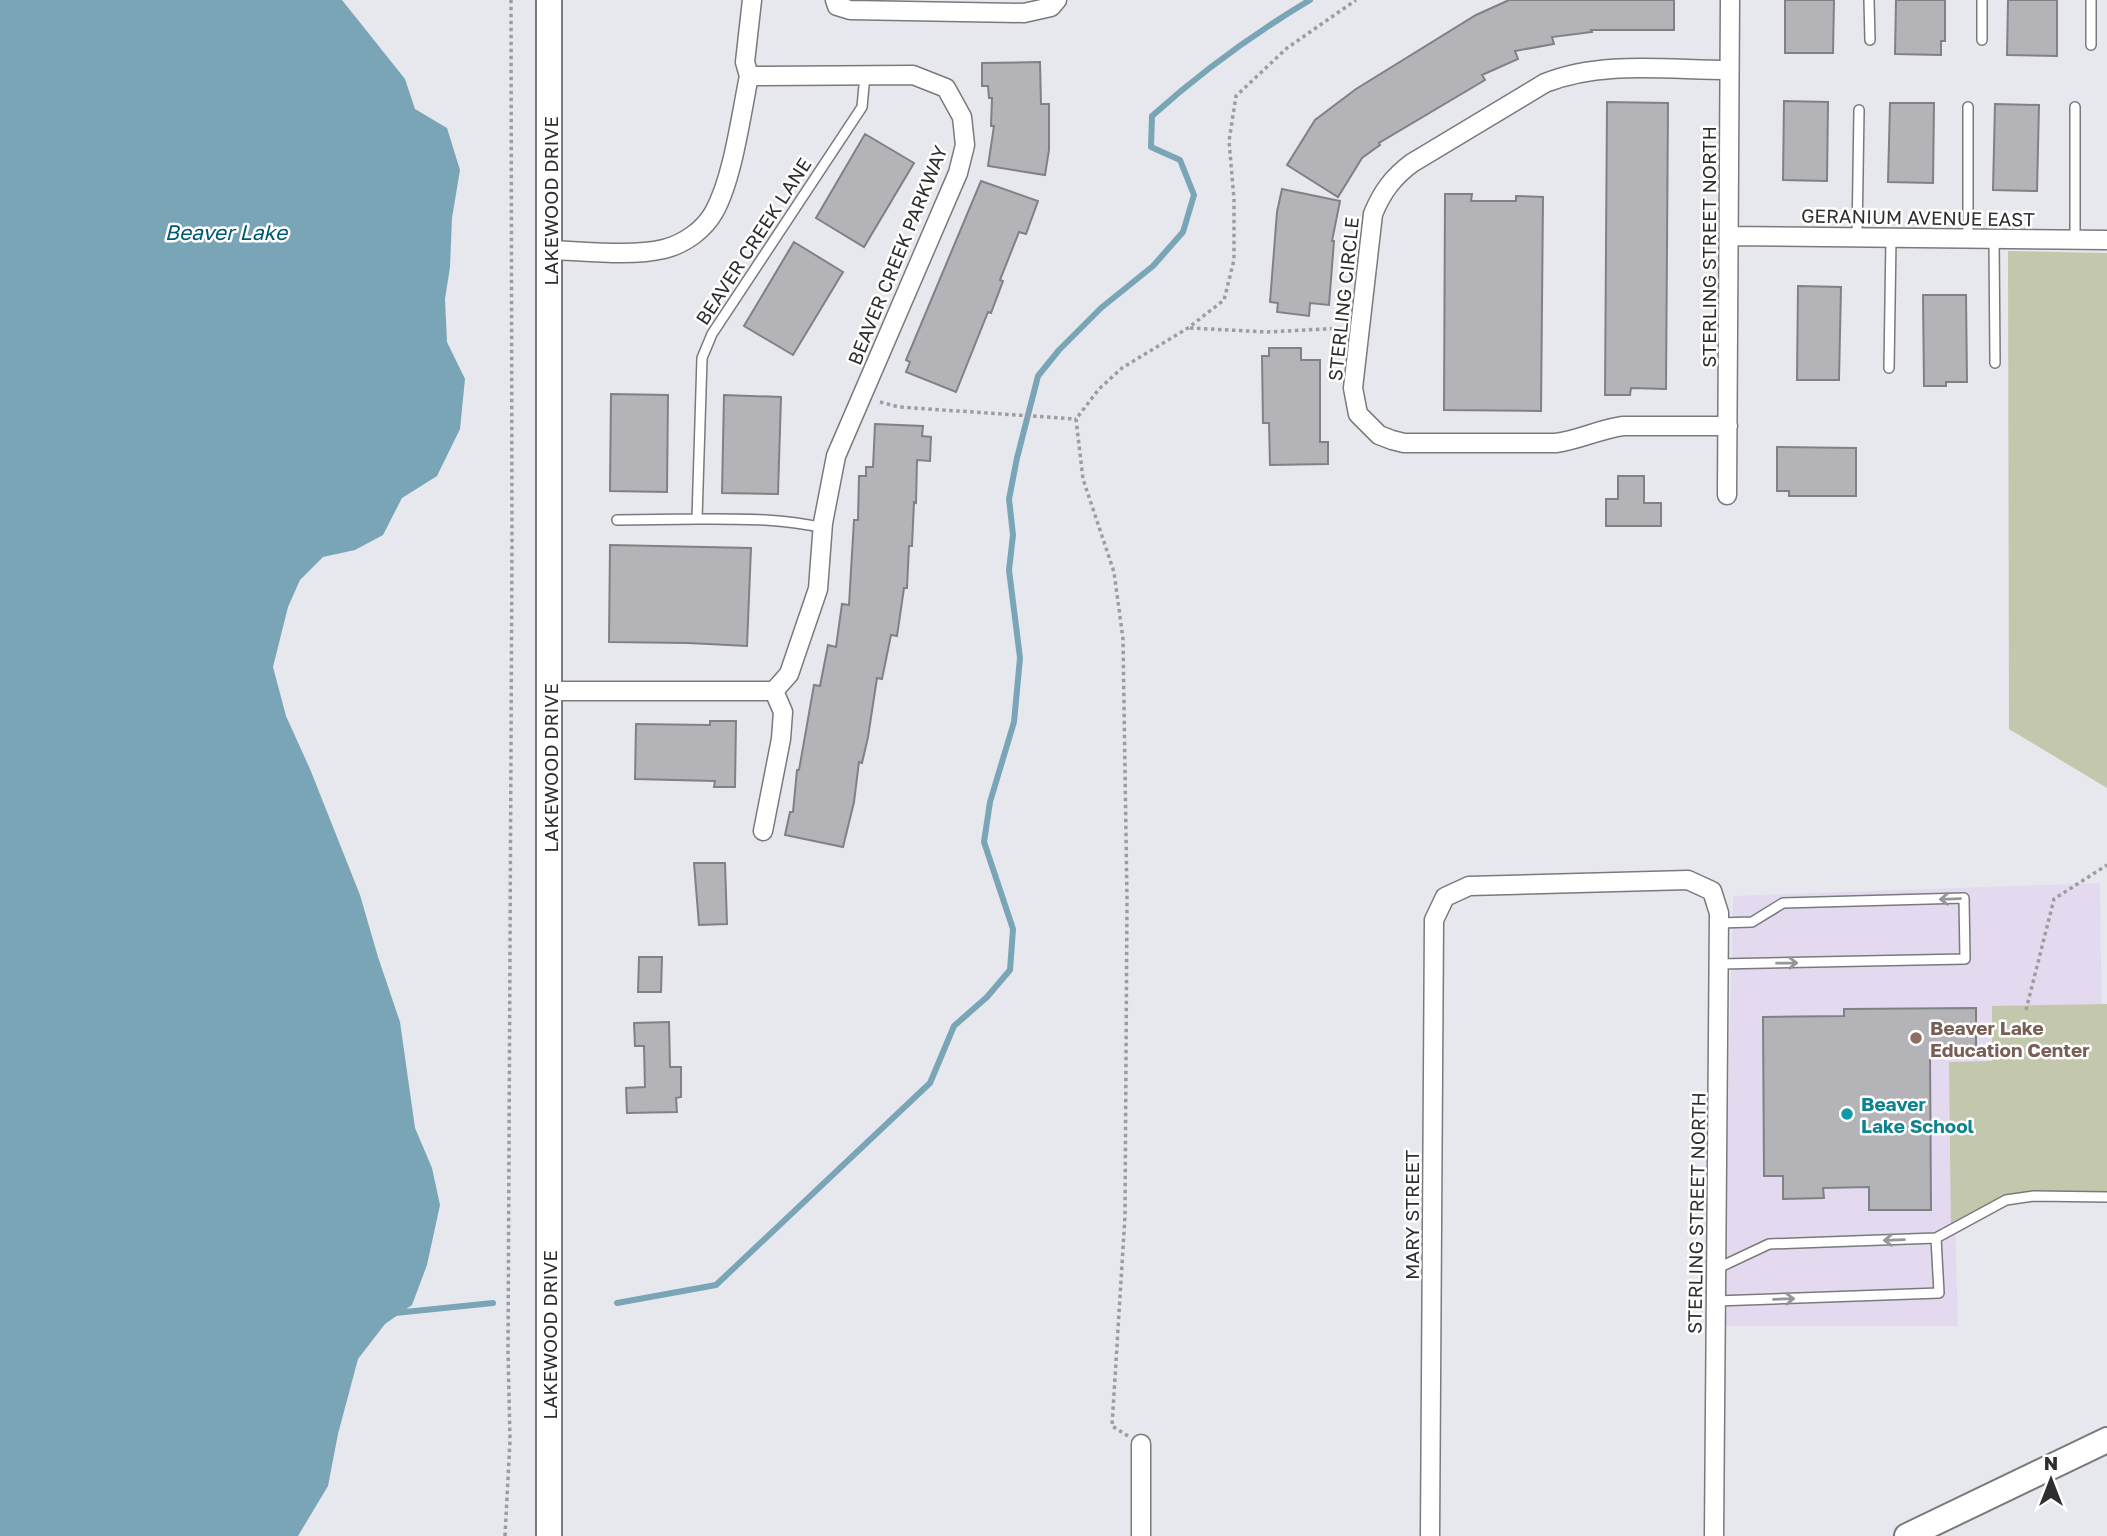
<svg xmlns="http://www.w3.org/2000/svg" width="2107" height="1536" viewBox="0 0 2107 1536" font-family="'Golos Text',sans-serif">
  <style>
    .education { fill: #e3daef }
    .green { fill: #c3c7ac }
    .water { fill: #7aa5b7 }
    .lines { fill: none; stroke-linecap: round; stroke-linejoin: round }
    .stream { stroke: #7aa5b7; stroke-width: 6 }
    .building { fill: #b3b3b8; stroke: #808185; stroke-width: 2 }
    .lane-casing { stroke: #797a7e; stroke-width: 12 }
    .street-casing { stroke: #797a7e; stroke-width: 21 }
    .secondary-casing { stroke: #797a7e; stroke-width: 28 }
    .path { stroke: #9d9da1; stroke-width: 3.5; stroke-dasharray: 3.5 3.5; stroke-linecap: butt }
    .lane { stroke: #fff; stroke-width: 9 }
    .street { stroke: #fff; stroke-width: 18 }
    .secondary { stroke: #fff; stroke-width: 24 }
    .oneway { stroke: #969698 }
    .education-dot { fill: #8d6e63; stroke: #fff; stroke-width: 2.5 }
    .culture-dot { fill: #0f9aa8; stroke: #fff; stroke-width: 2.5 }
    .labels { text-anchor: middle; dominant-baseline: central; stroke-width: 5; stroke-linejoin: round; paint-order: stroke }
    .street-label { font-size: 19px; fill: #2e2e30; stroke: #fff }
    .education-label { font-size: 19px; font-weight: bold; fill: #785e54; stroke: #fff; text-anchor: start }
    .culture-label { font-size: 19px; font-weight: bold; fill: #0d838f; stroke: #fff; text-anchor: start }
    .water-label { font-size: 21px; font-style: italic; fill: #015a75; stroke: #fff }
  </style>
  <rect width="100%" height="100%" fill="#e7e8ed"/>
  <path class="education" d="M2100,883L2104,1180L1955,1216L1958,1326H1723L1733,896Z"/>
  <path class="green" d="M2008,251L2107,253V788L2009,729Z
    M2107,1004V1197L2006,1200L1951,1236L1949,1062L1992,1061V1006Z"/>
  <path class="water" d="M0,0H342L405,79L415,109L447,128L460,170L452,218L450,267L445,299L447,342L465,379L460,429L437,476L402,498L383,535L355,550L323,557L300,580L288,607L273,667L286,716L310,769L360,895L378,957L400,1022L415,1128L432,1168L440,1205L427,1265L412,1305L385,1324L358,1359L338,1434L328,1486L298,1536H0Z"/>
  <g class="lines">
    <path class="stream" d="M617,1303L716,1285L930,1083L954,1026L987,997L1010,970L1013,929L984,842L990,802L1014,722L1020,658L1009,570L1013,535L1009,499L1017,458L1038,376L1059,350L1101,308L1153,266L1183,232L1194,195L1180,160L1151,147L1152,116C1201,72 1253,34 1310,0
      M395,1313L493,1303"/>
  </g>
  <path class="building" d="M1509,0H1674V30H1591L1592,32L1552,37L1554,44L1515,51L1518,59L1482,75L1485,80L1379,143L1380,145L1362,158L1338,197L1287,165L1315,120L1356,89L1476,15Z
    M1785,0H1834L1833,53H1785Z
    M1896,0H1945V41H1941V55L1895,54Z
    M2008,0H2057V56L2007,55Z
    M1040,62L1041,104H1049V150L1045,175L988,166L994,126H991L992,98H989L988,86H982V63Z
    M1784,101L1828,102L1827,181L1783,180Z
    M1607,102L1668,103L1666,389L1631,388L1630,395H1605Z
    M1890,103H1934L1933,183L1888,182Z
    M1995,104L2039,105L2037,191L1993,190Z
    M865,134L914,163L864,247L816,218Z
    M981,181L1038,201L1026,234L1019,232L1000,280L1003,281L991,313L988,312L956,392L906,372L910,362L906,360Z
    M1282,189L1340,201L1332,241H1334L1329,305L1310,303L1309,316L1277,312L1278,303L1270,302L1277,212Z
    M1445,194H1472L1471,201H1516V196L1543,197L1541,411L1444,410Z
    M794,242L843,272L793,355L744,326Z
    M1798,286L1841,287L1839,380H1797Z
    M1923,295H1966L1967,382H1946V386H1924Z
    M1269,348H1301V360H1320V442H1328V464L1270,465L1269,423H1263L1262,356H1269Z
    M611,394L668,395L667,492L610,491Z
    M724,395L781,397L778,494L722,493Z
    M875,424L923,426L922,436L931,437L930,461L917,460L916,503L914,502L912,546H909L907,588H904L897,636L891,635L882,679L877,678L868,737L862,763L859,762L854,802L843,847L785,835L790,812H793L797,770H799L814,685L820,686L828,645L836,647L842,604L849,605L854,520H858L859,476H866V467H873Z
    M1777,447L1856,448V496H1789V491H1777Z
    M1618,476H1644V503H1661V526H1606V499H1618Z
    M610,545L751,548L747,646L688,643L609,642Z
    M710,721H736L735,787H714L715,781L635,779L636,724L710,725Z
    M694,863H725L727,924L699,925Z
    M639,957H662L661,992H638Z
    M1976,1008V1051L1930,1052L1931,1210H1869V1187L1823,1188L1824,1198L1783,1199V1176H1764L1763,1017L1844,1016V1009Z
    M669,1022L670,1067H681V1097L676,1098L677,1112L627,1113L626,1088L645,1087L644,1046H635L634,1023Z"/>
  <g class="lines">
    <g class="lane-casing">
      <path id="lane" d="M1869,0L1870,40
        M1982,0V40
        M2091,0V45
        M1968,107V238
        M2075,107V240
        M1857,237L1859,110
        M1994,239L1995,363
        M1889,368L1891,238
        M617,520L697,519
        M823,528C782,518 738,519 697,519L702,358L712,334L862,107L865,75
        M1719,964L1965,959L1964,898L1783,903L1752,922L1719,923
        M1936,1238L2006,1200L2034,1196L2107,1197
        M1716,1301L1939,1293L1936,1238L1769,1244L1718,1268"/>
    </g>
    <g class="street-casing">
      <path id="street" d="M835,0L837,6L850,10L1024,13L1051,7L1057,0
        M749,76L745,62L752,0
        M1729,236L2107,240
        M550,250C585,251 630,257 664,249C684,244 704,230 714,212C733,178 741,115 749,76L913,75L946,88L962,117L965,145L958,173L836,456L823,523L818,589L789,674L774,691H550
        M1728,426H1623C1600,429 1579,440 1556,443H1404L1392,440L1379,435L1358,414L1353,388L1373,214C1382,192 1393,177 1412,163L1545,83C1602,60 1669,70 1729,70
        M1727,495L1730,0
        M763,831L781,739L783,712L774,691
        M1141,1444V1536
        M1430,1536L1434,920L1445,897L1469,886L1688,880L1712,891L1719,913L1714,1536"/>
    </g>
    <g class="secondary-casing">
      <path id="secondary" d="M549,1536V0
        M1907,1536L2107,1440"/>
    </g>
    <path class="path" d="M1190,328L1267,332L1343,328
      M880,402L899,407L1076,419
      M2026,1010L2054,899L2107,865
      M1128,1436L1112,1426L1125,1216L1127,900L1123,639L1114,572L1083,479L1076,419L1099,389L1122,368L1188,328L1224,300L1234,260V199L1229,141L1236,96L1287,48L1356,0
      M505,1536L510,1440L508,1352L512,544L511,0"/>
    <use href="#lane" class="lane"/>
    <use href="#street" class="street"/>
    <use href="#secondary" class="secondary"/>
  </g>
  <defs><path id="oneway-shaft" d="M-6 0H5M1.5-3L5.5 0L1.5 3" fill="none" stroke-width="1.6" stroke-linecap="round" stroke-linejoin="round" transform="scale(1.75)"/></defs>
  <g class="oneway">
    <use href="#oneway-shaft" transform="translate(1950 899) rotate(178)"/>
    <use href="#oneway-shaft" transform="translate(1787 963) rotate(-1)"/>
    <use href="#oneway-shaft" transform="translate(1894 1240) rotate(178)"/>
    <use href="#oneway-shaft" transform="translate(1784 1299) rotate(-2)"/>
  </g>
  <circle class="education-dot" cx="1916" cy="1038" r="7"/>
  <circle class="culture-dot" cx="1847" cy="1114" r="7"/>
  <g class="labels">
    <g class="street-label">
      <text transform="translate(550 201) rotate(-90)">LAKEWOOD DRIVE</text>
      <text transform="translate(1918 217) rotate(1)">GERANIUM AVENUE EAST</text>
      <text transform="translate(753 241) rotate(-57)">BEAVER CREEK LANE</text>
      <text transform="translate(1708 247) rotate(-90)">STERLING STREET NORTH</text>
      <text transform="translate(897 255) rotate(-68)">BEAVER CREEK PARKWAY</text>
      <text transform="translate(1343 299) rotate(-84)">STERLING CIRCLE</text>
      <text transform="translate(550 768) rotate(-90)">LAKEWOOD DRIVE</text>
      <text transform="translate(1696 1213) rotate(-89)">STERLING STREET NORTH</text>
      <text transform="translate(1411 1215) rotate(-90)">MARY STREET</text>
      <text transform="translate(549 1335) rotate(-90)">LAKEWOOD DRIVE</text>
    </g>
    <g class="education-label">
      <text x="1930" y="1027">Beaver Lake<tspan x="1930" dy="22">Education Center</tspan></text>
    </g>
    <g class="culture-label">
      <text x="1861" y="1103">Beaver<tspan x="1861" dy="22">Lake School</tspan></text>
    </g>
    <g class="water-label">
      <text x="226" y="232">Beaver Lake</text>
    </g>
  </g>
  <g transform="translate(2051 1480)" stroke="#ffffff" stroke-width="5" paint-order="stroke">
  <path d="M0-5L12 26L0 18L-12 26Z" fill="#2e2e30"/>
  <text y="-10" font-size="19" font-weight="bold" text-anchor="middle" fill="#2e2e30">N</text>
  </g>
</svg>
